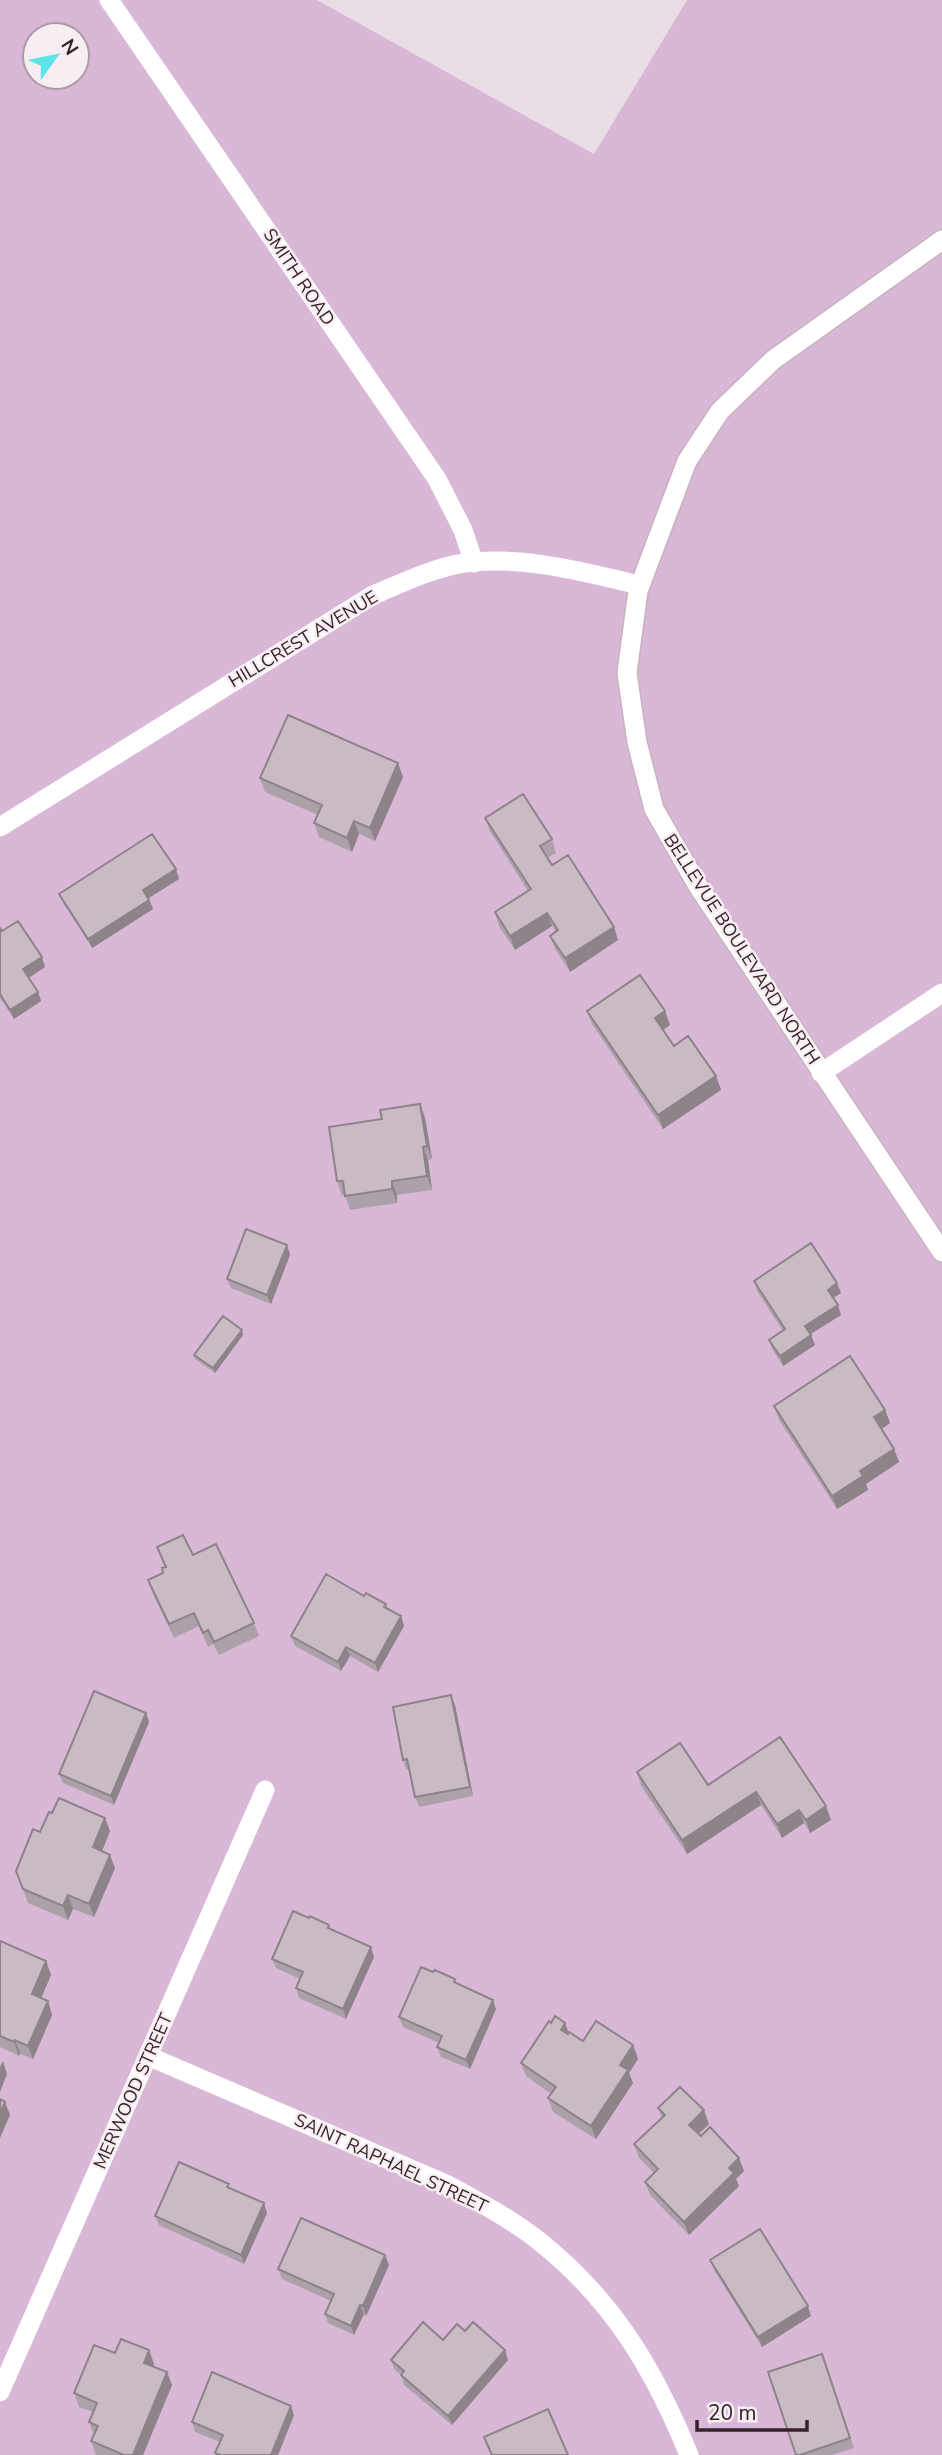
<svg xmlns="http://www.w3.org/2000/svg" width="942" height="2455" viewBox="0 0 942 2455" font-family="'Nunito Sans',sans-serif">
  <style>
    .green { fill: #d9b8d7; fill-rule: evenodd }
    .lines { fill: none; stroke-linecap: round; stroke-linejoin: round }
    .secondary-casing { stroke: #c7b2be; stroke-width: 22 }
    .minor { stroke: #fff; stroke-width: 19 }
    .secondary { stroke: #fff; stroke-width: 19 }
    .wall { fill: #ada1a9 }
    .shaded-wall { fill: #8d8389 }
    .building { fill: #c9bbc4; stroke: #8d8389; stroke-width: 2 }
    .labels { text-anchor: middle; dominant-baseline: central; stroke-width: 5; stroke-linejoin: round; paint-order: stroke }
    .street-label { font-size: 18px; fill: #37212b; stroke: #f6eef3 }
  </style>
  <rect width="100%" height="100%" fill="#e9dee5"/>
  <path class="green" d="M0,0H317L594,154L687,0H942V2455H0ZM35,35H77V77H35Z"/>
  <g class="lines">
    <g class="secondary-casing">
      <path id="secondary" d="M942,240L773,360L720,411L687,461L638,591L627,673L637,742L654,809L698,886L942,1252"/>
    </g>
    <path class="minor" d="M109,0L437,479L463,530L474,563
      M0,827L373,595C402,583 433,568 464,563C522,555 584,572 640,585
      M821,1073L942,993
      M148,2056L448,2185C479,2202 511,2219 539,2241C613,2300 654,2369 689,2455
      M0,2392L265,1790"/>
    <use href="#secondary" class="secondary"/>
  </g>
  <path class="wall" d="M403,777L375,841L359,834L352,852L319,837L314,823L318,815L265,792L260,778Z
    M485,818L552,839L556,853L547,858L552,865L618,940L570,972L555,949L550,936L556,932L552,926L515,950L499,926L495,912L528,891L490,831Z
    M179,879L149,898L153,909L92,948L63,903L59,894Z
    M0,928L2,931L45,967L29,978L38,992L41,1001L14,1019L0,998Z
    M587,1011L670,1025L663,1030L674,1046L716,1076L721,1090L663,1129L592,1024Z
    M420,1104L425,1118L432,1159L428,1160L432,1190L397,1195V1203L350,1210L345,1195H342L337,1181L382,1119Z
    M287,1245L290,1255L271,1304L231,1288L227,1279Z
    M754,1281L841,1293L833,1298L841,1315L811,1334L815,1345L783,1366L772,1349L769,1340L783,1331L757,1291Z
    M242,1330L243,1335L215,1373L195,1359L194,1355Z
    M774,1406L885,1410L890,1423L881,1429L894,1449L899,1462L866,1484L868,1490L837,1509L779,1420Z
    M157,1547L193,1555L254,1623L259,1636L219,1655L213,1644L208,1647L199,1626L174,1638L153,1594L148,1580L163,1573L165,1567Z
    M364,1596L386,1604L388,1609L401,1616L404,1626L378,1672L350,1656L341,1671L295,1646L291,1636Z
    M455,1705L473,1796L419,1807L415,1797L409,1769H406L403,1760Z
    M146,1713L149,1722L114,1805L63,1783L59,1774Z
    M780,1737L831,1820L810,1833L804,1823L782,1838L761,1805L687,1854L641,1786L637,1772L708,1785Z
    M52,1813L110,1831L102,1851L115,1868L94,1917L73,1909L68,1920L28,1903L21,1884L16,1871Z
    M309,1918L329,1925L331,1930L374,1957L346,2019L299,1998L296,1988L300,1979L276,1968L272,1959Z
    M0,1941L46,1961L51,1975L41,1998L48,2001L52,2015L33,2059L20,2054L19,2056L0,2047Z
    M457,1984L496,2009L470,2069L441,2057L437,2047L439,2043L403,2027L399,2017Z
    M569,2032L583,2041L633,2045L638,2059L629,2073L633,2083L596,2139L553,2112L548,2098L551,2094L526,2076L521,2063Z
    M658,2108L709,2124L699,2134L739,2158L744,2171L736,2179L739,2186L689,2235L650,2195L645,2182L654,2173L639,2158L634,2144L662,2118Z
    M267,2213L244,2264L159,2225L155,2216Z
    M710,2260L811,2316L762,2347L714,2270Z
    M389,2265L366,2316L364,2314L354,2335L328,2323L325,2314L331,2301L282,2279L278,2269Z
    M465,2331L508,2360L452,2425L404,2385L401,2375L394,2369L391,2360Z
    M149,2350L154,2364L153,2366L167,2372L172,2385L143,2455H96L91,2441L94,2435L89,2422L93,2412L79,2407L74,2393Z
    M822,2354L854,2448L832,2455H796Z
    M294,2415L278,2455H216L215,2453L220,2442L195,2432L192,2422Z"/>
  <path class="shaded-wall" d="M398,763L403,777L375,841L370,828Z
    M354,821L359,834L352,852L347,838Z
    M176,869L179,879L147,899L143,890Z
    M149,900L153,909L92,948L88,939Z
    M547,913L552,926L515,950L510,936Z
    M614,927L618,940L570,972L565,958Z
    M42,957L45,967L27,979L23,969Z
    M38,992L41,1001L14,1019L10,1010Z
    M665,1011L670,1025L660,1032L655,1018Z
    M716,1076L721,1090L663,1129L658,1115Z
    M420,1104L425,1118L432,1159L427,1146Z
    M423,1147L428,1160L432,1190L427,1176Z
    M392,1181L397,1195V1203L392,1189Z
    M287,1245L290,1255L271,1304L267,1295Z
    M837,1283L841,1293L831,1299L828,1290Z
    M838,1305L841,1315L809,1335L805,1326Z
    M242,1330L243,1335L215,1373L213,1368Z
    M811,1335L815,1345L783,1366L780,1356Z
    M885,1410L890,1423L879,1431L874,1417Z
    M894,1449L899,1462L866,1484L868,1490L837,1509L832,1496L860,1471Z
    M401,1616L404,1626L378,1672L375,1663Z
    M346,1647L350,1656L341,1671L338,1662Z
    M451,1695L455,1705L473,1796L470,1787Z
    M146,1713L149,1722L114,1805L111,1796Z
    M756,1792L761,1805L687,1854L682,1840Z
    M826,1806L831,1820L810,1833L806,1820Z
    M799,1810L804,1823L782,1838L777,1824Z
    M105,1818L110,1831L98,1861L93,1847Z
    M110,1855L115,1868L94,1917L89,1904Z
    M68,1895L73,1909L68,1920L63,1906Z
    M371,1947L374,1957L346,2019L343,2009Z
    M46,1961L51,1975L37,2008L32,1994Z
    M493,2000L496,2009L470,2069L466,2060Z
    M48,2001L52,2015L33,2059L28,2046Z
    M565,2023L570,2036L561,2030Z
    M15,2040L20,2054L19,2056L14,2042Z
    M633,2045L638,2059L629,2073L633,2083L596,2139L591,2126L620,2065Z
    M3,2061L7,2074L0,2092V2067Z
    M5,2102L10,2115L0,2138V2113Z
    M704,2110L709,2124L694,2138L689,2125Z
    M739,2158L744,2171L736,2179L739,2186L689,2235L684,2222L729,2168Z
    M264,2203L267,2213L244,2264L241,2255Z
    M385,2255L389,2265L366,2316L363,2306Z
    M360,2305L364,2314L354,2335L351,2326Z
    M808,2306L811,2316L762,2347L758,2337Z
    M149,2350L154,2364L149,2376L144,2363Z
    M505,2350L508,2360L452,2425L448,2416Z
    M167,2372L172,2385L143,2455H133Z
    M291,2406L294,2415L278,2455H271Z"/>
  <path class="building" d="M288,715L398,763L370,828L354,821L347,838L314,823L322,805L260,778Z
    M523,794L552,839L540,846L552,865L568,855L614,927L565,958L550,936L558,930L547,913L510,936L495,912L531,889L485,818Z
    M152,834L176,869L143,890L149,900L88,939L59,894Z
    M18,921L42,957L23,969L38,992L10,1010L0,994V928L2,931Z
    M640,975L665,1011L655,1018L674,1046L688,1036L716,1076L658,1115L587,1011Z
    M420,1104L427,1146L423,1147L427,1176L392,1181V1189L345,1196L343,1181H337L329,1127L382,1119L380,1110Z
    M246,1229L287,1245L267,1295L227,1279Z
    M811,1243L837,1283L828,1290L838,1305L805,1326L811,1335L780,1356L769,1340L785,1329L754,1281Z
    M223,1316L242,1330L213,1368L194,1355Z
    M850,1356L885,1410L874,1417L894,1449L860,1471L863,1476L832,1496L774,1406Z
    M183,1535L193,1555L216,1544L254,1623L214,1642L208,1630L203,1633L194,1613L169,1624L148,1580L163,1573L162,1568L166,1567L157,1547Z
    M326,1574L364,1596L366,1593L386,1604L384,1607L401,1616L375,1663L346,1647L338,1662L291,1636Z
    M94,1691L146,1713L111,1796L59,1774Z
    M451,1695L470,1787L415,1797L407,1759L403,1760L393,1707Z
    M780,1737L826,1806L806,1820L799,1810L777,1824L756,1792L682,1840L637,1772L680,1743L708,1785Z
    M59,1798L105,1818L93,1847L110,1855L89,1904L68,1895L63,1906L23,1889L16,1871L33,1829L40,1832L49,1812L52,1813Z
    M293,1911L309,1918L310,1916L329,1925L328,1928L371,1947L343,2009L296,1988L303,1972L272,1959Z
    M0,1941L46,1961L32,1994L48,2001L28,2046L15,2040L14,2042L0,2036Z
    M421,1967L433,1972L435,1970L455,1979L454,1982L493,2000L466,2060L437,2047L442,2036L399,2017Z
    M555,2016L565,2023L561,2030L568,2034L569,2032L583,2041L596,2021L633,2045L620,2065L628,2070L591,2126L548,2098L556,2087L521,2063L549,2021L551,2023Z
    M680,2087L704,2110L689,2125L701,2136L710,2127L739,2158L729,2168L734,2173L684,2222L645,2182L658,2169L634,2144L665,2115L658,2108Z
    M0,2099L5,2102L0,2113Z
    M179,2162L229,2184L227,2187L264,2203L241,2255L155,2216Z
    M301,2218L385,2255L363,2306L360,2305L351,2326L325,2314L334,2294L278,2269Z
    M760,2229L808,2306L758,2337L710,2260Z
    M423,2322L443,2340L457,2324L465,2331L473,2322L505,2350L448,2416L401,2375L404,2371L391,2360Z
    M121,2339L149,2350L144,2363L167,2372L133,2455H124L91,2441L98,2426L89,2422L97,2403L74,2393L94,2345L115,2353Z
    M822,2354L850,2438L800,2455H796L768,2372Z
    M212,2372L291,2406L271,2455H221L215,2453L223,2435L192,2422Z
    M548,2409L568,2455H492L484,2437Z"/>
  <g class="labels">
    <g class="street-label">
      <text transform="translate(299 277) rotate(56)">SMITH ROAD</text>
      <text transform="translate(303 639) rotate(-31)">HILLCREST AVENUE</text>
      <text transform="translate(742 949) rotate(57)">BELLEVUE BOULEVARD NORTH</text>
      <text transform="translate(133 2091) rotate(-66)">MERWOOD STREET</text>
      <text transform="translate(391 2163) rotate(25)">SAINT RAPHAEL STREET</text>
    </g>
  </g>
  <g transform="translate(56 56) rotate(57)"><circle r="33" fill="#f6eef3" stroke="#aa9ca3" stroke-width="2"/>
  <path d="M0-5L12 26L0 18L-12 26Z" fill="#5ce4e9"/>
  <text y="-10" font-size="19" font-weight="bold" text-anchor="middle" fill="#37212b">N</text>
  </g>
  <path d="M697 2420v10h110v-10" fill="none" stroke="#37212b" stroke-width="3.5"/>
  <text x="708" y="2420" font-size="21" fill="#37212b" stroke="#f6eef3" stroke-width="5" paint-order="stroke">20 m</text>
</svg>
